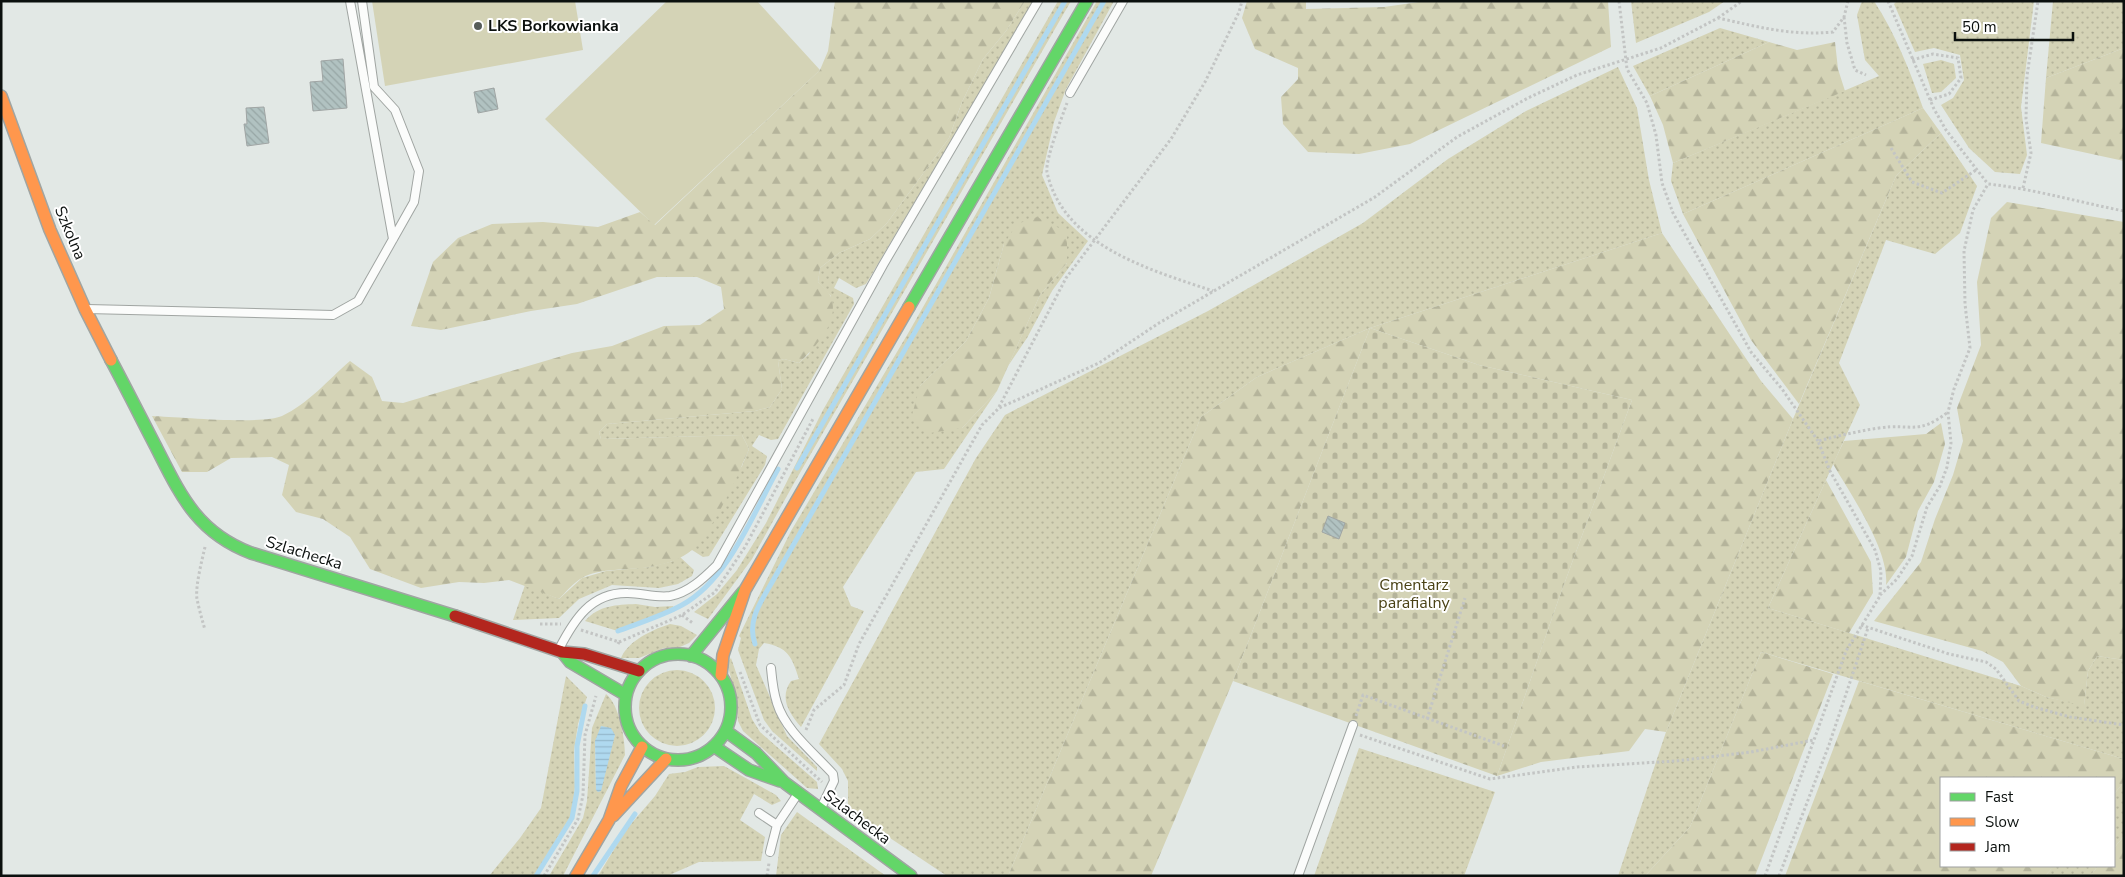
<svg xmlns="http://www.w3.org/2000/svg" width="2125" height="877" viewBox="0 0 2125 877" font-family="'Nunito Sans',sans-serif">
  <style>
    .grass { fill: url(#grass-dots); fill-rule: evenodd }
    .forest { fill: url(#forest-firs) }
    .cemetery { fill: url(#cemetery-stones) }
    .pitch { fill: #d4d3b6 }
    .water { fill: url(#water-rules) }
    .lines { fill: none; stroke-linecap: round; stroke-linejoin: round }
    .stream { stroke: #afd9ef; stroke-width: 5 }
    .building { fill: url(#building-back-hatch); stroke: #a0a5a4 }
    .lane-casing { stroke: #a0a5a2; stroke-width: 10 }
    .fast-casing { stroke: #a0a5a2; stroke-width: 14 }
    .slow-casing { stroke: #a0a5a2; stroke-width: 14 }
    .jam-casing { stroke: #a0a5a2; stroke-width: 14 }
    .path { stroke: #c3c5c4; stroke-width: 3; stroke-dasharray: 2.5 2.5; stroke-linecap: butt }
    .lane { stroke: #fbfcfb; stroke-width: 8 }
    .fast { stroke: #63d668; stroke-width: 11 }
    .slow { stroke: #ff974d; stroke-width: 11 }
    .jam { stroke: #b3261e; stroke-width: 11 }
    .poi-dot { fill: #565c59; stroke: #fff; stroke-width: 2 }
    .labels { text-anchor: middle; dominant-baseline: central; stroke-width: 4; stroke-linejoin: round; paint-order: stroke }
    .poi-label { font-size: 16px; font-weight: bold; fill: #0b100e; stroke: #fff; text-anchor: start }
    .street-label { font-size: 16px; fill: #0b100e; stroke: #fff }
    .park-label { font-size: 16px; fill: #4a4216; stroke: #fff }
  </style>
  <defs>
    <pattern id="grass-dots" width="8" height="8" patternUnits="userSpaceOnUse" patternTransform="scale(1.25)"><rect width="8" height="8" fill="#d4d3b6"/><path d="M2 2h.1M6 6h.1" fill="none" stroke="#b5b49b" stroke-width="1.8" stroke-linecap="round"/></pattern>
    <pattern id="forest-firs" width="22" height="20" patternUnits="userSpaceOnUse" patternTransform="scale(1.25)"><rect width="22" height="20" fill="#d4d3b6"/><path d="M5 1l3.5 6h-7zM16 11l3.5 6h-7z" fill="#b5b49b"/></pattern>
    <pattern id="cemetery-stones" width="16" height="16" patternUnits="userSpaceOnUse" patternTransform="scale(1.25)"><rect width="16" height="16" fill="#d4d3b6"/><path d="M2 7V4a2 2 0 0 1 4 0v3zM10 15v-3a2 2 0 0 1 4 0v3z" fill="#b5b49b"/></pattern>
    <pattern id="water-rules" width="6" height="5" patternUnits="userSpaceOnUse" patternTransform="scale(1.25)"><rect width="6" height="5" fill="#afd9ef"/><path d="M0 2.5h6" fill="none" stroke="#95b9cc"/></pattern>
    <pattern id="building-back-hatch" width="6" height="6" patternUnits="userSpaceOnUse" patternTransform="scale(1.25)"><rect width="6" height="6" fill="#b1c2c1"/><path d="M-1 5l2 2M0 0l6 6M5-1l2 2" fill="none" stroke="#97a6a5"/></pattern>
  </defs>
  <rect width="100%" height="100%" fill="#e2e8e5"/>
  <path class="grass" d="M1025,1H1034L866,284L856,288L839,278L834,288L853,298L854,304L778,439L771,440L759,435L752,446L767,456L765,465L709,556L703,557L692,550L680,557L694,570L692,576L678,584L659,588L612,585L579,599L559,618L513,620L525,585L559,599L582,578L606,571L650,567L673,561L742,466L749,449L742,435L601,439L599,432L607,424L755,411L770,407L782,389L778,361L784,359L799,363L809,354L831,296L818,282L820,268L839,253L870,239L887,223L949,138L962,102L983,59L1006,31Z
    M1058,1H1071L793,485L752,559L708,619L694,612L717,594L737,570L766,523L823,410Z
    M1097,1H1114L1066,89L1054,122L1042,175L1058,213L1088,241L1052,291L1027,338L1008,366L1040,295L1067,263L1004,244L989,298L966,341L920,386L962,428L997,391L944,469L916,472L843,587L851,606L864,611L801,727C789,713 779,698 791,681L799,679C792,657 788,647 764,643L759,649L756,665L787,736L817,767V771L772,731L764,720L738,650L741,638L739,636L791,531L910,330Z
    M1631,1H1725L1709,12L1636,43Z
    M1862,1H1874C1896,35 1910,71 1923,108L1683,214L1671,181L1673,163L1879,76L1865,60L1857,15Z
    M1897,1H2034L2021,107L2027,155L2020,174L1995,172L1969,148L1941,105L1953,98L1964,80L1960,55L1934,48L1915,52L1894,4Z
    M2053,1H2124V48L2046,78Z
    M1720,28L1769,42L1650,96L1633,66Z
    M1941,60L1954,64L1956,78L1941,92L1932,93L1923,64Z
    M1618,67L1637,108L1649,180L1662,233L1370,328L1257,377L1201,417L1008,876H947L848,810V781L842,769L819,744L976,458L1005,415L1208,311L1363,223L1448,159L1526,111Z
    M1941,133L1977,186L1960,233L1935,254L1886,240L1839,363L1860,405L1768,608L2021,686L2046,697L2084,705L2088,671L2097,656L2124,660V759L1761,652L1690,827L1645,876H1618L1666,732L1793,419L1896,176Z
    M636,604L655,607L673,606L675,611L621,632L585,621C599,605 616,605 636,604Z
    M670,624L681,626L697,635L689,643L680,647L664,648L639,658H621C629,640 652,630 670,624Z
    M731,658L752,719L760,732L817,782L818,789L807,788L743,731L738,721L735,693L727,663Z
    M639 708a38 38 0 1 1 76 0a38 38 0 1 1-76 0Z
    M566,676L587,697L578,724L574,751L575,787L572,814L534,876H489L520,838L541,808Z
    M606,694C619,704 625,738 625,755L563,876H549L583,818L587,801L592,728ZM615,735L596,790L595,741Z
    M1359,748L1495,792L1464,876H1314Z
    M724,766L776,795L781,801L772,805L754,794L740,820L765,837L761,861L699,862L667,876H598L625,831L655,796L669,774L685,772L698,767Z
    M2124,782V836L2114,848V794Z
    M797,812L886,876H776L781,835Z
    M2054,866H2098L2090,876H2045Z"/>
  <path class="forest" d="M835,1H1025L1006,31L983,59L962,102L949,138L887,223L870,239L839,253L820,268L818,282C822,286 829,292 831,297C840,322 815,347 799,363L784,359L778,361L782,389L770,407L755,411L607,424L599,432L601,439L742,435L749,449C738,475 711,537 688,553C677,561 662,565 649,567C628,571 601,567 582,578C573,583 566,592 559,599L509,580L484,583L459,582L421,588L370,569L350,537L323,519L296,512L282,495L289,465L272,457L231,458L207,472H182L152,416C178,417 262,425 282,416C308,404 328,380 350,361L372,377L382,401L403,403L572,353L612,346L664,326L700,325L724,309L721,287L697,277H657L577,304L531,311L441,330L411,326L433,262L458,238L492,224L543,222L598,227L640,212L655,225L820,70L828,51Z
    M1247,1H1306V9L1384,7L1426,1H1608L1611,47L1410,144L1359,154L1308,152L1283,124L1281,97L1298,79V68L1255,49L1242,18Z
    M1769,42L1797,50L1835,42L1838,69L1845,91L1673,163L1663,125L1650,96Z
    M2124,48V161L2041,143L2046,78Z
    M1923,108L1941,133L1896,176L1799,404L1751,340L1683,214Z
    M2007,202L2124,222V660L2097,656L2088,671L2084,706L2046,697L2021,686L2003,662L1982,651L1874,621L1921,562L1935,519L1953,475L1963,441L1957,408L1981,345L1977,282L1991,218Z
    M1037,217L1067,232V263L1040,295L997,391L962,428L930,433L912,415L920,386L966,341L989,298L1004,244L1017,224Z
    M1662,233L1761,381L1793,419L1666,732L1645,729L1629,751L1541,762L1497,776L1559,598L1632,400L1479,365L1370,328L1233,681L1151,876H1008L1201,417L1257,377L1370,328Z
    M1941,423L1945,444L1934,482L1918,511L1906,557L1886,585C1890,551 1850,493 1833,464L1844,441L1926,434Z
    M1826,480L1871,562L1873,593L1849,633L1768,608Z
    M1761,652L1833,674L1755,876H1645L1690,827Z
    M1859,681L2124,759V782L2114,794V778H1941V866H2054L2045,876H1785Z
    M2124,836V876H2090L2098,866H2114V848Z"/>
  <path class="cemetery" d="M1370,328L1479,365L1632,400L1559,598L1497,776L1233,681Z"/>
  <path class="pitch" d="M372,1H575L583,50L385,86Z
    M667,1H757L820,70L654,225L545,119Z"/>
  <path class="water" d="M601,726L611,728L615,735L601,791L598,792L596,790L595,741Z"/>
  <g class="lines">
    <path class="stream" d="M797,468L1065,1
      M618,631C639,623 662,616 682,605C728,580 753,514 778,469
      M755,644C746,619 763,599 775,577L1104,1
      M536,876L572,818L577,791V746L585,706
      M593,876L635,814"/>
  </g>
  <path class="building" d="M343,59L347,108L313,111L310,82L323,81L321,61Z
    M494,88L498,109L478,113L474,92Z
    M264,107L269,143L247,146L244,124H247L246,108Z
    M1328,516L1345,523L1339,539L1322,532Z"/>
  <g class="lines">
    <g class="lane-casing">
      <path id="lane" d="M350,1L393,239
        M1070,93L1123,1
        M87,309L333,315L358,301L414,202L419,171L395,110L374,87L362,1
        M559,649C574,620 591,592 628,593C642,593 656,598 670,596C688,593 704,578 717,565L883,265L1038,1
        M771,668C772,679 773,691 777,703C785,730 814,753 833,774L834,781L821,808
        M759,813L777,825
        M770,852L777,825L797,795
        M1298,876L1353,725"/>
    </g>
    <g class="fast-casing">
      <path id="fast" d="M909,307L1087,1
        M111,360C126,388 140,416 155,445C180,494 196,532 251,553L455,616
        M562,652L570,662L626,695
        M625 707a53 53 0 1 1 106 0a53 53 0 1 1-106 0Z
        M691,656L743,592
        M726,731L756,753L785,783L911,876
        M715,747L749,770L780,781"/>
    </g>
    <g class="slow-casing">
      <path id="slow" d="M1,96L50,230L85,309L111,360
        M721,675L723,655L745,590L909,307
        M613,816L666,759
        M576,876L609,820L621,786L642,747"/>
    </g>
    <g class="jam-casing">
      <path id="jam" d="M455,616L562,652L584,654L639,671"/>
    </g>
    <path class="path" d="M1619,1L1627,69L1647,103L1656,135L1662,183L1673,213L1751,352L1782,389L1818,441
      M1888,1L1934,109L1946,130L1988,184
      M1844,17L1847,43L1855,70L1866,75
      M1718,18L1742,1
      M1912,60L1933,54L1958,58L1961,78L1949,94L1930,100
      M1067,103C1062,117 1045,160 1047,172C1063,246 1151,270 1213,291
      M1891,148L1912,182L1942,193L1976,170
      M2023,188L2031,153L2026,119L2027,76L2038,1
      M999,407L1066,278L1171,139L1205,82L1239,12L1242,1
      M205,547C202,560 195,587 197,599C199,609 202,619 205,630
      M1880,595L1897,579L1912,556L1927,507L1940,486L1947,467L1951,443L1948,412L1954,389L1970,348L1965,304L1964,251L1973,210L1988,184C2034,189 2078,202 2124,211
      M682,615L694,624
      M540,624H561
      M1861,625L1949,654L1986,662L1996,669L2019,701L2034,707L2070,717L2124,725
      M581,630L619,642L618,644
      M619,642L682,615L715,592L745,547L814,417
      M740,672L760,725L822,782
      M1356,716L1363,695L1504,746
      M1427,719L1465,598
      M806,730L814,710L844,685L859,644L982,425L999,408L1099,363L1159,323L1375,197L1457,137L1528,98L1577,75L1661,48L1718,18C1759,27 1791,36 1833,32L1844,17L1848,1
      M1360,735L1490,779L1577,767L1676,761L1751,752L1814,740
      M544,876L578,819L583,795L585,735L596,696
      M767,876L769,863
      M1765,876L1846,651L1880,596L1881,571L1875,550L1830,471L1818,441C1838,436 1858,431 1879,428C1912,423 1917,436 1948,412
      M1779,876L1829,745L1868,628"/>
    <use href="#lane" class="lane"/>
    <use href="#fast" class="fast"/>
    <use href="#slow" class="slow"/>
    <use href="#jam" class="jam"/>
  </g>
  <circle class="poi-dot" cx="478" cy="26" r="5"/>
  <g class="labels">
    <g class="poi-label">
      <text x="488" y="26">LKS Borkowianka</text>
    </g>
    <g class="street-label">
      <text transform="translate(70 233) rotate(67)">Szkolna</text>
      <text transform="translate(304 553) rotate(17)">Szlachecka</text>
      <text transform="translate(857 817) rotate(37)">Szlachecka</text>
    </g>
    <g class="park-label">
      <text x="1414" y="585">Cmentarz<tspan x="1414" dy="18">parafialny</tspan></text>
    </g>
  </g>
  <rect width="2125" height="877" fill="none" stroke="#0b100e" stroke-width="5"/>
  <rect x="1940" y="777" width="175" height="90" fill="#ffffff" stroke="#9d9f9f"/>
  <rect x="1950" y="793" width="25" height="8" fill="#63d668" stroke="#9d9f9f"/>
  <text x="1985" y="802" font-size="15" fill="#0b100e">Fast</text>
  <rect x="1950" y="818" width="25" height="8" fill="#ff974d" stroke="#9d9f9f"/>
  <text x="1985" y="827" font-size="15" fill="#0b100e">Slow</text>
  <rect x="1950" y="843" width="25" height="8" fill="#b3261e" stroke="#9d9f9f"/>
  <text x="1985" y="852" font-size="15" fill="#0b100e">Jam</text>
  <path d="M1955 32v8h118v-8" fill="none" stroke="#0b100e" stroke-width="2.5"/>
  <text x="1962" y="32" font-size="15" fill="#0b100e" stroke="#ffffff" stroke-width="4" paint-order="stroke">50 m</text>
</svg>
